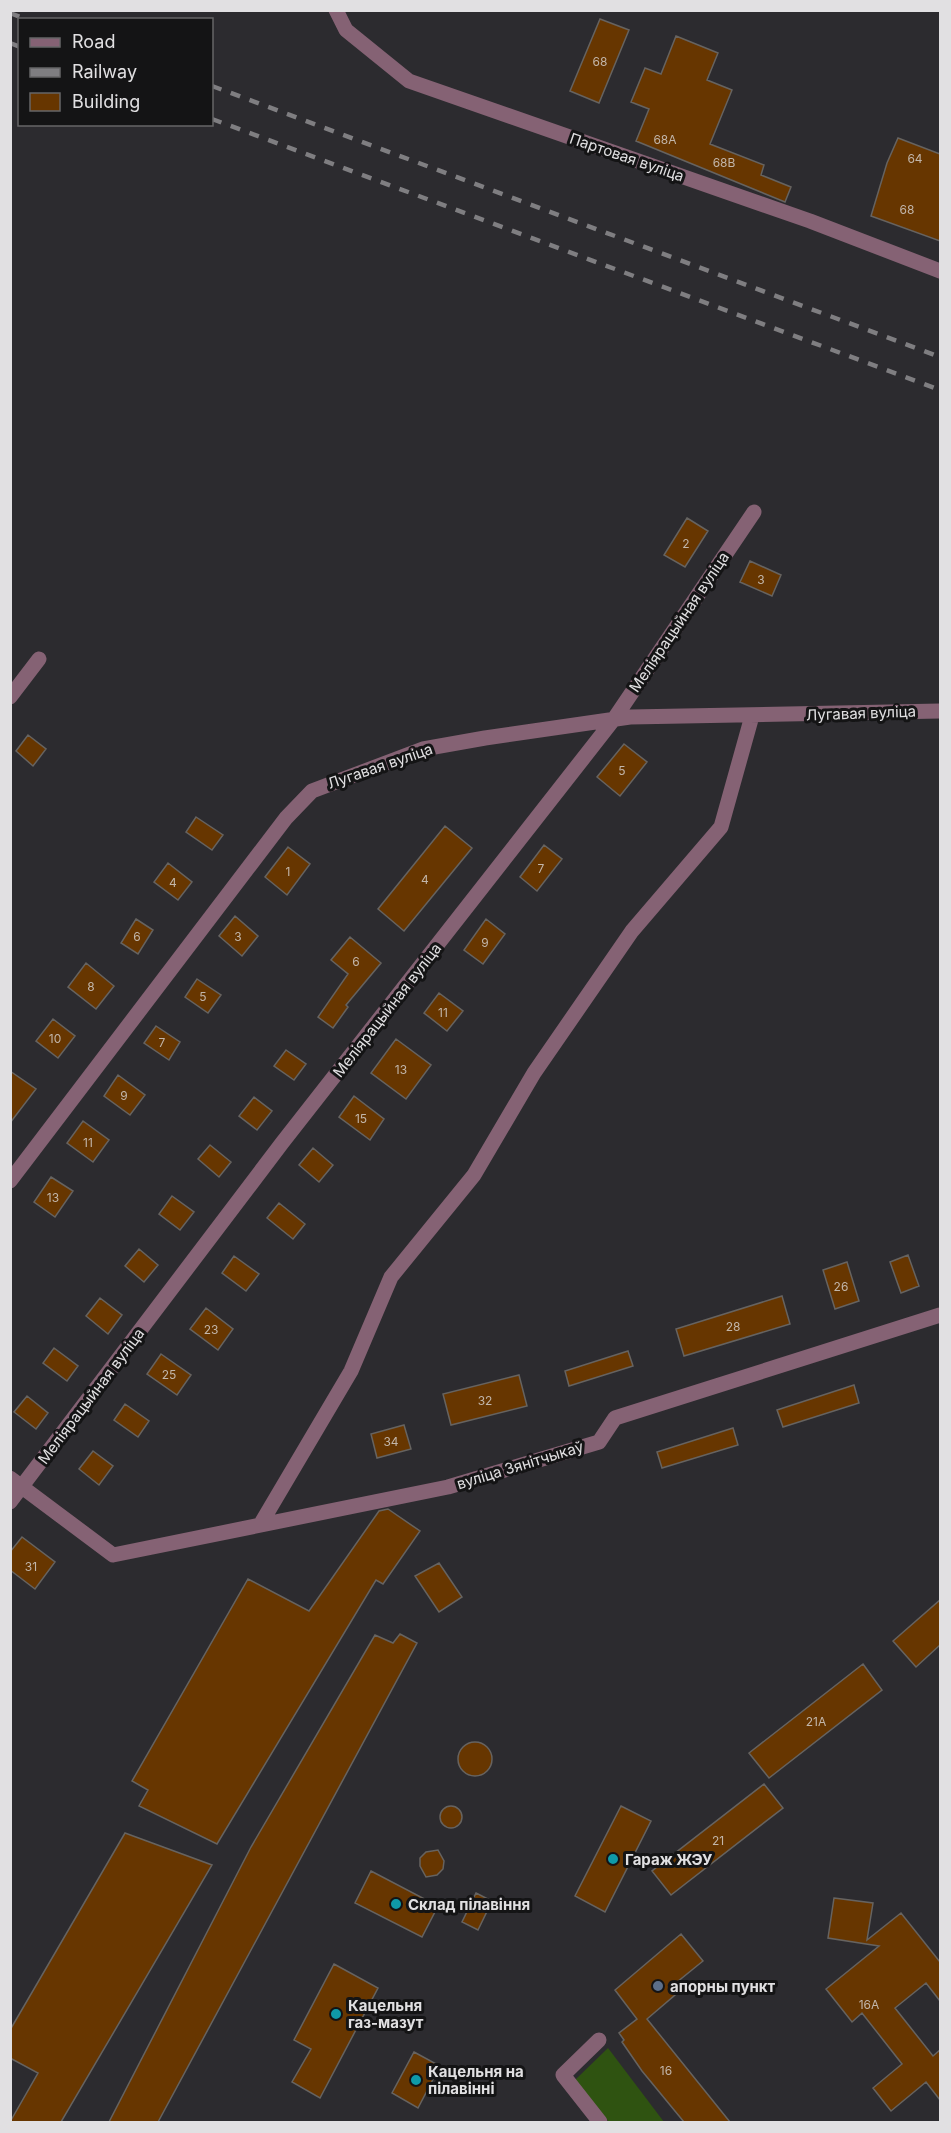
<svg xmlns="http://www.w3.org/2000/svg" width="951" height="2133" viewBox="0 0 951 2133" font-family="Inter,sans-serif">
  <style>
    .green { fill: #2f5311 }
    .building { fill: #673600; stroke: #666360; stroke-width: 1.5 }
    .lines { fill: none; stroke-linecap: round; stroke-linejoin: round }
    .minor { stroke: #856274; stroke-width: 15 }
    .rail { stroke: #7f7e81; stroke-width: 4.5; stroke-dasharray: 10 10; stroke-linecap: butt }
    .culture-dot { fill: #0f9aa8; stroke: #141415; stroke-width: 2 }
    .service-dot { fill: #5c6f8a; stroke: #141415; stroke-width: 2 }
    .labels { text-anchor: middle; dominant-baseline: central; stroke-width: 6; stroke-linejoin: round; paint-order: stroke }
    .number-label { font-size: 12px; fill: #c2b6aa }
    .street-label { font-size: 15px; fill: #e1e0e2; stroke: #141415 }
    .poi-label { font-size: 15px; font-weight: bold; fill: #e1e0e2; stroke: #141415; text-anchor: start }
  </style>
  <rect width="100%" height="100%" fill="#2c2b2f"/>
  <path class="green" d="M608,2048L664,2122H609L575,2080Z"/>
  <path class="building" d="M600,19L629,30L599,103L570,91Z
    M676,36L718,53L707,80L732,90L710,144L764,165L761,175L791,187L785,202L636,141L649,109L631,102L645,68L661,74Z
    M898,138L940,154V241L871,216L887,163Z
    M687,518L708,531L685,567L664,555Z
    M750,561L781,575L772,596L740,582Z
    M28,735L46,749L33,766L16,751Z
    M624,744L647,762L620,796L597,777Z
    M196,817L223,835L212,850L186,832Z
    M445,826L472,848L404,931L378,909Z
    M544,845L562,859L537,891L520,877Z
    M288,847L310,864L287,895L265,877Z
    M168,863L192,882L178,900L154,882Z
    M235,916L258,936L242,956L219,936Z
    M136,919L153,930L138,954L121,943Z
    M486,919L505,934L483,964L464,950Z
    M350,937L381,963L346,1005L348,1007L333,1028L318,1017L348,974L331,960Z
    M86,963L114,986L96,1009L68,987Z
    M197,979L221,995L208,1013L185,997Z
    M439,993L463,1011L447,1031L424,1013Z
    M53,1019L75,1036L58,1058L36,1041Z
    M156,1026L180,1042L169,1060L144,1043Z
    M396,1039L431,1065L406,1099L371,1073Z
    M286,1050L306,1064L294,1080L274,1066Z
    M10,1071L36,1089L10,1123Z
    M118,1075L145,1095L130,1115L104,1096Z
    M354,1096L384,1119L370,1140L339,1117Z
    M254,1097L272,1111L257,1130L239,1116Z
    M83,1121L109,1140L93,1162L67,1143Z
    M210,1145L231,1162L219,1177L198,1159Z
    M313,1148L333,1165L319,1182L299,1165Z
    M51,1177L73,1191L55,1217L34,1202Z
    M172,1196L194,1212L180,1230L159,1214Z
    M279,1203L305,1224L293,1239L267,1218Z
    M139,1249L158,1265L144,1282L125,1266Z
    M908,1255L919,1286L901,1293L890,1262Z
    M234,1256L259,1274L246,1291L222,1273Z
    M847,1262L859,1301L835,1309L823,1270Z
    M782,1296L790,1324L684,1356L676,1329Z
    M100,1298L122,1315L108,1334L86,1316Z
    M206,1308L233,1329L218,1350L190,1329Z
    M54,1348L78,1366L67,1381L43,1363Z
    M628,1351L633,1366L569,1386L565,1371Z
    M161,1354L191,1375L177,1395L147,1374Z
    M519,1375L527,1406L451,1425L443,1394Z
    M854,1385L859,1403L783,1427L777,1410Z
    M27,1396L48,1413L36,1429L14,1412Z
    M125,1404L149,1421L138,1437L114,1420Z
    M404,1425L411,1449L377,1458L371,1434Z
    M733,1428L738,1445L662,1468L657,1452Z
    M93,1451L113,1466L99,1485L79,1469Z
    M388,1509L420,1531L383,1584L376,1580L217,1844L139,1806L148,1790L132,1781L248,1579L309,1611L379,1511Z
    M22,1537L55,1562L35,1589L10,1570V1552Z
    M439,1563L462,1597L439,1612L415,1576Z
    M940,1600V1645L916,1667L893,1641Z
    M400,1634L417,1643L158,2122H109L251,1847L375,1635L393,1643Z
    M863,1664L882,1690L769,1778L749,1753Z
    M458 1759a17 17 0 1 1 34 0a17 17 0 1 1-34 0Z
    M764,1784L783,1808L671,1895L652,1871Z
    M440 1817a11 11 0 1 1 22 0a11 11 0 1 1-22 0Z
    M621,1806L651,1821L605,1912L575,1896Z
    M125,1833L212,1865L61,2122H10L38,2073L10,2058V2030Z
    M438,1850L444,1861L443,1869L437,1875L426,1877L420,1866V1858L426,1852Z
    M371,1871L438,1906L422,1937L355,1903Z
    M476,1893L492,1901L478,1930L462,1922Z
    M834,1898L873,1903L867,1940L901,1913L940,1962V2001L926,1983L895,2008L933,2056L940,2050V2100L926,2082L891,2111L873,2088L902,2064L862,2013L852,2022L826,1989L879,1946L828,1938Z
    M681,1934L703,1961L671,1987L675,1995L647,2019L730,2122H684L642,2071L622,2042L624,2040L619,2033L637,2019L615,1990Z
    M334,1964L378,1988L320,2098L292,2082L311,2049L294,2040Z
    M414,2052L440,2066L418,2108L392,2093Z"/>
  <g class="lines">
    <path class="minor" d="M336,10L346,30L409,81L810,221L940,271
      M10,697L39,659
      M10,1181L286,818L312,791L423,749L485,738L630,717L940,711
      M10,1478L113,1555L448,1487L599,1442L615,1418L940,1315
      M10,1502L282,1143L614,719L754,512
      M260,1525L351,1371L391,1277L474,1175L534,1073L632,931L721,827L752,716
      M599,2040L563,2075L600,2122"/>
    <path class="rail" d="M10,13L28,20
      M10,43L20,47
      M212,86L940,357
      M212,119L940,390"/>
  </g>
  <g class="culture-dot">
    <circle cx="613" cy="1859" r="6"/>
    <circle cx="396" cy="1904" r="6"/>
    <circle cx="336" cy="2014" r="6"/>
    <circle cx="416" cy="2080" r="6"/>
  </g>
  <circle class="service-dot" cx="658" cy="1986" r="6"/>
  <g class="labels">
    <g class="number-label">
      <text x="600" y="61">68</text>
      <text x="665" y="139">68А</text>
      <text x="915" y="158">64</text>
      <text x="724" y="162">68В</text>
      <text x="907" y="209">68</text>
      <text x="686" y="543">2</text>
      <text x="761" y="579">3</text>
      <text x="622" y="770">5</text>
      <text x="541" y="868">7</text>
      <text x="288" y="871">1</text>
      <text x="425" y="879">4</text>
      <text x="173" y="882">4</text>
      <text x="137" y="936">6</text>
      <text x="238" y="936">3</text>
      <text x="485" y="942">9</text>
      <text x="356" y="961">6</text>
      <text x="91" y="986">8</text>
      <text x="203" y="996">5</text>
      <text x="443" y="1012">11</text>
      <text x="55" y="1038">10</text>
      <text x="162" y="1042">7</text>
      <text x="401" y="1069">13</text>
      <text x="124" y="1095">9</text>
      <text x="361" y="1118">15</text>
      <text x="88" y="1142">11</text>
      <text x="53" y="1197">13</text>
      <text x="841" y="1286">26</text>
      <text x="733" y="1326">28</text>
      <text x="211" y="1329">23</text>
      <text x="169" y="1374">25</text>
      <text x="485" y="1400">32</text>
      <text x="391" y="1441">34</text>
      <text x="31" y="1566">31</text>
      <text x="816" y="1721">21А</text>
      <text x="718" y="1840">21</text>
      <text x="869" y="2004">16А</text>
      <text x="666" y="2070">16</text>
    </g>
    <g class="street-label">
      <text transform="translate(627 157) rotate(19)">Партовая вуліца</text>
      <text transform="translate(679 622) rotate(-56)">Меліярацыйная вуліца</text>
      <text transform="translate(861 713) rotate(-2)">Лугавая вуліца</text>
      <text transform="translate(380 766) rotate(-19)">Лугавая вуліца</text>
      <text transform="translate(387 1010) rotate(-52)">Меліярацыйная вуліца</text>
      <text transform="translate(91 1396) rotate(-53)">Меліярацыйная вуліца</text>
      <text transform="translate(520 1465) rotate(-17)">вуліца Зянітчыкаў</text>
    </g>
    <g class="poi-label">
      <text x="625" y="1859">Гараж ЖЭУ</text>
      <text x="408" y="1904">Склад пілавіння</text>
      <text x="670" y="1986">апорны пункт</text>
      <text x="348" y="2005">Кацельня<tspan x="348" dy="17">газ-мазут</tspan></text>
      <text x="428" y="2071">Кацельня на<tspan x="428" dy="17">пілавінні</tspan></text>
    </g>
  </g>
  <rect width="951" height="2133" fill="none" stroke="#e1e0e2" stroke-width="24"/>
  <rect x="18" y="18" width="195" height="108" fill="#141415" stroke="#666667" stroke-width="1.5"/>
  <rect x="30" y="38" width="30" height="9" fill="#856274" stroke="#666667" stroke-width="1.5"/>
  <text x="72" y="48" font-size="18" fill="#e1e0e2">Road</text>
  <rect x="30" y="68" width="30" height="9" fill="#7f7e81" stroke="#666667" stroke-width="1.5"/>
  <text x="72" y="78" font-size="18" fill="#e1e0e2">Railway</text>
  <rect x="30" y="93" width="30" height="18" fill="#673600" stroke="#666667" stroke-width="1.5"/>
  <text x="72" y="108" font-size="18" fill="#e1e0e2">Building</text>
</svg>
